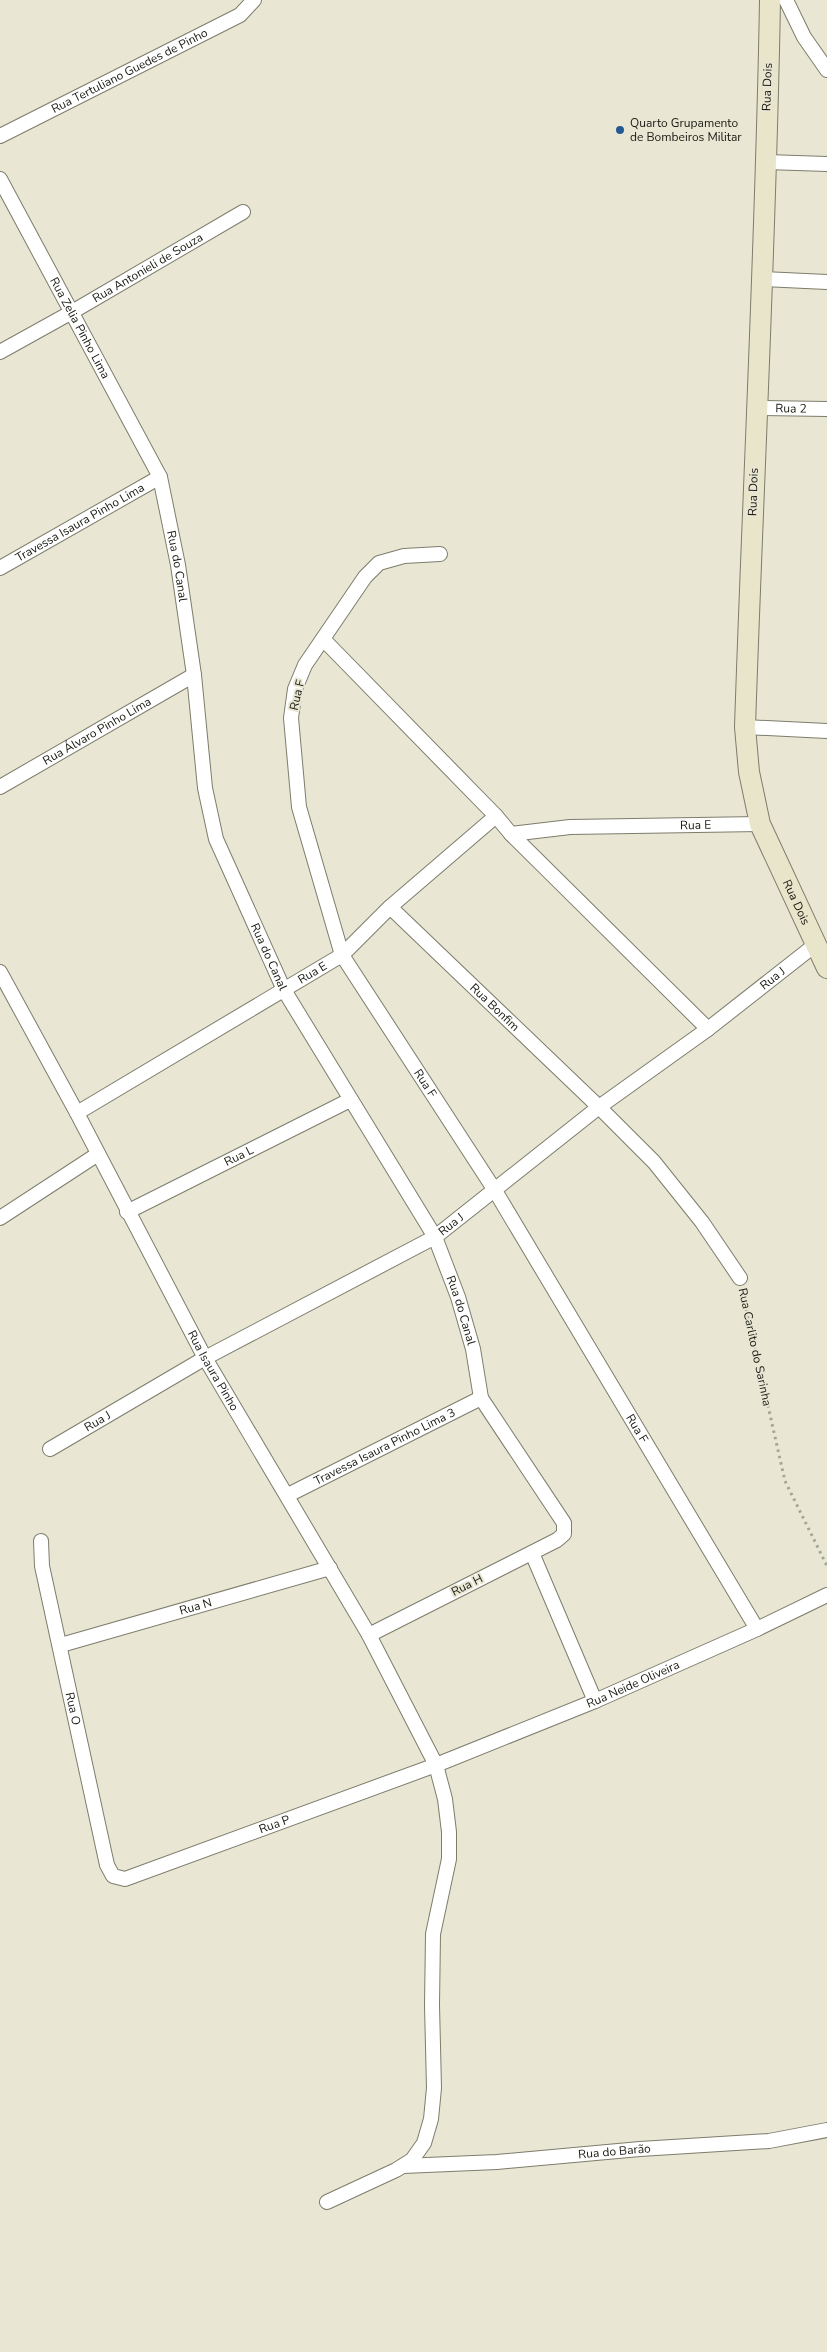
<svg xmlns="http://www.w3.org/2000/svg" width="827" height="2352" viewBox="0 0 827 2352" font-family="'Nunito Sans',sans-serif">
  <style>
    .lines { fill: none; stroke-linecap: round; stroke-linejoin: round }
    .street-casing { stroke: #7e7c6b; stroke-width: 16 }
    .secondary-casing { stroke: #7e7c6b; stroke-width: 22 }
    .path { stroke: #a6a495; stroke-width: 3; stroke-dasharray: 2.5 4; stroke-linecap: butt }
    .street { stroke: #fff; stroke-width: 14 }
    .secondary { stroke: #e8e5cb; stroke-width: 20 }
    .poi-dot { fill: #245991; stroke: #e9e7d4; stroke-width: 2 }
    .labels { text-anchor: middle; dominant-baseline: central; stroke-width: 4; stroke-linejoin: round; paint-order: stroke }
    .street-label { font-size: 12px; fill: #191912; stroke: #e9e7d4 }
    .poi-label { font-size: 12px; fill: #191912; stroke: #e9e7d4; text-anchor: start }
  </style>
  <rect width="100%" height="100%" fill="#e9e7d4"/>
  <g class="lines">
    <g class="street-casing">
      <g id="street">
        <path d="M786,0L804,37L827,70"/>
        <path id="s1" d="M0,136L240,15L254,0"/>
        <path d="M766,162L827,164"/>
        <path id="s2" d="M0,179L160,477L178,565L194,675L205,788L216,839L284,990L435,1237L458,1297L473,1349L481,1398L564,1523V1534L557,1540L369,1635"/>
        <path d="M763,279L827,282"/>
        <path id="s3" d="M0,352L72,312L243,212"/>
        <path id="s4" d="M756,408L827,409"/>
        <path id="s5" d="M440,554L404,556L379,563L365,577L305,665L295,689L291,718L299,807L342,955L494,1189L757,1629"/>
        <path id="s6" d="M0,568L160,477"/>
        <path d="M323,639L496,816L511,834L708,1029"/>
        <path d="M745,727L827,731"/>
        <path id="s7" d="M0,787L194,675"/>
        <path id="s8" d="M511,834L570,827L760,824"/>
        <path id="s9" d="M390,907L599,1107L654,1162L702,1222L740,1278"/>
        <path id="s10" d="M0,972L77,1113L205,1358L369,1635L436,1765L445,1799L449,1832V1859L433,1934L432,2005L434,2088L431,2119L424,2143L412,2160L396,2170L327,2202"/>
        <path id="s11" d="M77,1113L342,955L390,907L496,816"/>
        <path id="s12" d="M127,1212L350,1100"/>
        <path d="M0,1218L98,1154"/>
        <path id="s13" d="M50,1449L205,1358L435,1237L599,1107L708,1029L815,945"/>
        <path id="s14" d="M288,1495L481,1398"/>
        <path id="s15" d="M41,1541L42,1566L107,1865L113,1876L125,1879L436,1765L595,1701L757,1629L827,1595"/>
        <path d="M532,1553L595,1701"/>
        <path id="s16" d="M61,1645L330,1568"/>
        <path id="s17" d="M403,2166L497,2162L640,2149L769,2141L827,2130"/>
      </g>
    </g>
    <g class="secondary-casing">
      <g id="secondary">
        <path id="s18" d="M770,0C766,242 753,485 745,727L749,772L760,824L827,968"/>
      </g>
    </g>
    <path class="path" d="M742,1291L785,1481L827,1566"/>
    <use href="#street" class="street"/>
    <use href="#secondary" class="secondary"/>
  </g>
  <circle class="poi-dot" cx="620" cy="130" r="5"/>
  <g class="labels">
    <g class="street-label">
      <text stroke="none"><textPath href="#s1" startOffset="145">Rua Tertuliano Guedes de Pinho</textPath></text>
      <text transform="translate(767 87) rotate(-88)">Rua Dois</text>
      <text stroke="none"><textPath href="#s3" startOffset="170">Rua Antonieli de Souza</textPath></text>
      <text stroke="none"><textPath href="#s2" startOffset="169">Rua Zelia Pinho Lima</textPath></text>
      <text stroke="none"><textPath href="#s4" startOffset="35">Rua 2</textPath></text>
      <text transform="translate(753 492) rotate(-88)">Rua Dois</text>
      <text stroke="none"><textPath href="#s6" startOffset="92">Travessa Isaura Pinho Lima</textPath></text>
      <text stroke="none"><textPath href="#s2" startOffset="429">Rua do Canal</textPath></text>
      <text transform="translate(297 695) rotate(-77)">Rua F</text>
      <text stroke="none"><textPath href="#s7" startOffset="112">Rua Álvaro Pinho Lima</textPath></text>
      <text stroke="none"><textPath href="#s8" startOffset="185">Rua E</textPath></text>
      <text stroke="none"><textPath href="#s18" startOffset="912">Rua Dois</textPath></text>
      <text stroke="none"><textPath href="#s2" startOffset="834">Rua do Canal</textPath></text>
      <text stroke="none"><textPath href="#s11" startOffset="274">Rua E</textPath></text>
      <text stroke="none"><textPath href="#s13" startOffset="865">Rua J</textPath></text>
      <text stroke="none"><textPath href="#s9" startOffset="145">Rua Bonfim</textPath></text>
      <text stroke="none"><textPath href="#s5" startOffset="640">Rua F</textPath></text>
      <text stroke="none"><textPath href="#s12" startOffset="125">Rua L</textPath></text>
      <text stroke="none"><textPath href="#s13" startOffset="460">Rua J</textPath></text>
      <text stroke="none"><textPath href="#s2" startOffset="1238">Rua do Canal</textPath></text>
      <text transform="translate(755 1347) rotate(78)">Rua Carlito do Sarinha</text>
      <text stroke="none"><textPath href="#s10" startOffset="452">Rua Isaura Pinho</textPath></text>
      <text stroke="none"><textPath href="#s13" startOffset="55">Rua J</textPath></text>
      <text stroke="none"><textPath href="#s5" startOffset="1045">Rua F</textPath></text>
      <text stroke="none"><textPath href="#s14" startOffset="108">Travessa Isaura Pinho Lima 3</textPath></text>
      <text transform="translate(467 1585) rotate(-27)">Rua H</text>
      <text stroke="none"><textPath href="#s16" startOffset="140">Rua N</textPath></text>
      <text stroke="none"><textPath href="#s15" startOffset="900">Rua Neide Oliveira</textPath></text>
      <text stroke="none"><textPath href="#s15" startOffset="171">Rua O</textPath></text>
      <text stroke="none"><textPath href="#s15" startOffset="515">Rua P</textPath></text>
      <text stroke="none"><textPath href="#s17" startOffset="212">Rua do Barão</textPath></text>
    </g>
    <g class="poi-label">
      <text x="630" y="123">Quarto Grupamento<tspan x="630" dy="14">de Bombeiros Militar</tspan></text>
    </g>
  </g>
</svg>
